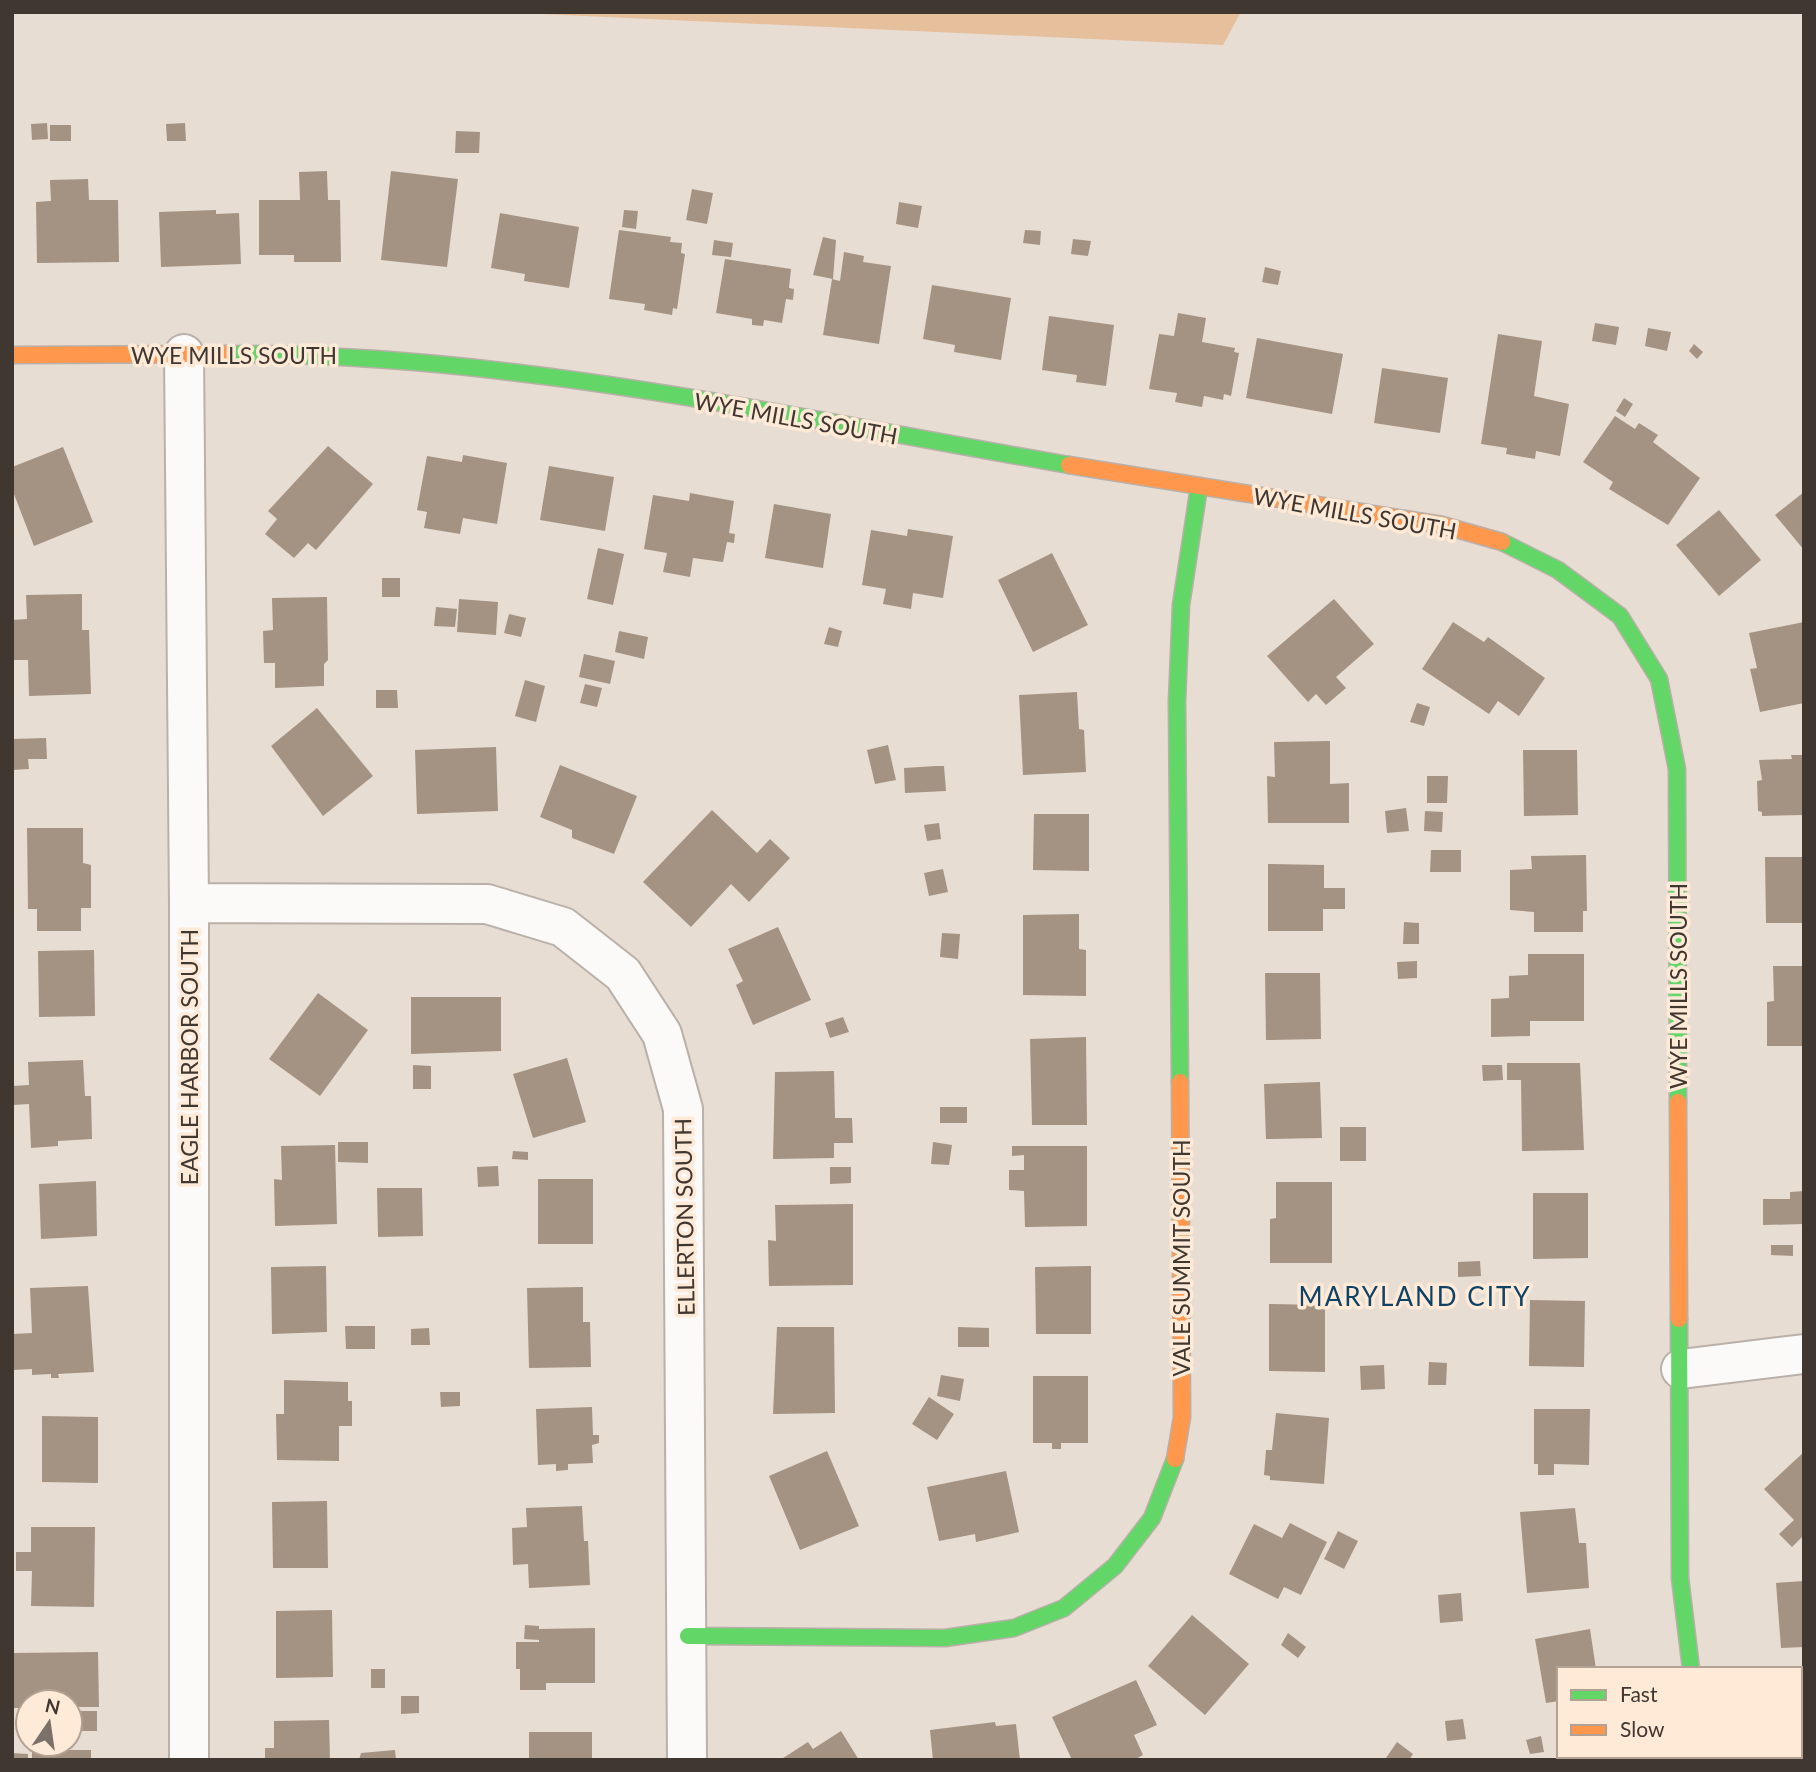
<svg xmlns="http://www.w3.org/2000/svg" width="1816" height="1772" viewBox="0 0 1816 1772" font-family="Lato,sans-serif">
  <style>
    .green { fill: #e6bf9c }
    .building { fill: #a49382 }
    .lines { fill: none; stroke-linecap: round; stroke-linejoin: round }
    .street-casing { stroke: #b9b0a9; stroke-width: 42 }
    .fast-casing { stroke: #b9b0a9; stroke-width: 19 }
    .slow-casing { stroke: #b9b0a9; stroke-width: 19 }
    .street { stroke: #fcfaf8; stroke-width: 38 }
    .fast { stroke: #63d668; stroke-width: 16 }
    .slow { stroke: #ff974d; stroke-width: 16 }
    .labels { text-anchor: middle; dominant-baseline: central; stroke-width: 7; stroke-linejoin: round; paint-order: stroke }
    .street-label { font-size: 23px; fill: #403730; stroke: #ffe9d7 }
    .quarter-label { font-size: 26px; letter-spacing: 2px; fill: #0c4366; stroke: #ffe9d7 }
  </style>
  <rect width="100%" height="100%" fill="#e8ddd3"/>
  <path class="green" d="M495,12H1241L1223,45Z"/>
  <path class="building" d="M47,123L48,139L32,140L31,124Z
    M185,123L186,141H167L166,124Z
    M50,125H71V141H50Z
    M456,131L480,132L479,153H455Z
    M327,171L328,200H340L341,262H294V255H259V200H300L299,172Z
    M391,171L458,179L447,267L381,260Z
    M88,179L89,200H118L119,262L37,263L36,202L51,201L50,180Z
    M692,189L713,193L707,224L686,220Z
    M899,202L922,206L918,228L896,224Z
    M216,210V214L239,213L241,264L161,267L159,212Z
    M624,210L638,211L636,229L622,227Z
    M500,213L579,227L569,288L524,281L525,274L491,268Z
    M619,230L671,237L670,242L682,243L681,253L685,254L677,309L673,308L672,315L644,310L645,304L609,299Z
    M1025,230L1041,231L1040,245L1023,243Z
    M823,237L836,240L833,279L813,275Z
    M1073,239L1091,241L1088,256L1071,254Z
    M714,240L733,243L731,257L712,255Z
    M844,252L864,256L863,262L891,266L879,344L823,335L832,279L840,281Z
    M725,259L791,269L789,288L794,289L793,300L786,299L782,323L764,320L763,326L752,325V319L716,313Z
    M1265,267L1281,271L1278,285L1262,282Z
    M932,285L1011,298L1001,360L954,352L955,345L923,339Z
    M1178,313L1206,318L1202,342L1235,348L1234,352L1239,353L1231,396L1224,394L1223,400L1204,396L1202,407L1175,402L1177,393L1149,389L1159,334L1174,336Z
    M1049,316L1114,325L1106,386L1076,382L1077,375L1042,370Z
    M1595,323L1619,327L1616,345L1592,341Z
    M1648,328L1671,332L1667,351L1645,346Z
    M1498,334L1542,341L1534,396L1569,404L1560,456L1536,451L1535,459L1506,454L1507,448L1481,444Z
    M1257,338L1343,354L1332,414L1246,398Z
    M1694,344L1703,352L1697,359L1689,351Z
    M1382,368L1448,378L1440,433L1374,423Z
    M1624,398L1633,404L1625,417L1616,411Z
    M1615,416L1635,429L1639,423L1658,435L1653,442L1700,478L1668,525L1609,489L1613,482L1583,462Z
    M328,446L373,484L316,550L308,543L294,558L265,534L277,519L268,511Z
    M63,447L93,522L34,546L12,489V467Z
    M463,455L507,463L497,524L463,518L460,534L424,528L427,512L417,510L427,456L462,462Z
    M549,466L614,477L605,531L540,520Z
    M1804,492V550L1775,515Z
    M690,493L734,501L729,533L735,534L734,543L727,542L723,562L693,558L690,577L663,572L667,553L644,549L653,495L689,501Z
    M774,504L831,514L823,568L765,558Z
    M1719,510L1761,560L1719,596L1676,545Z
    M908,529L953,536L943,598L913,593L911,609L883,604L886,589L862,585L871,530L907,536Z
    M598,548L624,554L613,605L587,599Z
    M1052,553L1088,625L1033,652L998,580Z
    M382,578H400V597H382Z
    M82,594V630H89L91,694L29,696L28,660H12V620L27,619L26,595Z
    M327,597L328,660L324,664V686L275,688V663H264L263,631L273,630L272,598Z
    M459,599L498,602L496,635L457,632Z
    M1334,599L1374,644L1336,677L1346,688L1326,705L1316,694L1308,702L1267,656Z
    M436,607L457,609L455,627L434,626Z
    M509,614L526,618L521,637L504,633Z
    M1453,622L1484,642L1488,637L1545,678L1519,716L1498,701L1489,714L1422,669Z
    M1804,622V703L1760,712L1750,669L1757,668L1749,633Z
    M829,627L842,631L838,647L824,644Z
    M619,631L648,637L644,659L615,652Z
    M584,654L615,661L610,684L579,677Z
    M525,680L545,686L536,722L515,716Z
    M585,684L602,688L597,707L580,703Z
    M376,690H397L398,708H376Z
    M1077,692L1079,729L1084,730L1086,772L1023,775L1019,695Z
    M1417,703L1430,707L1424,726L1410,722Z
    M317,708L373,776L323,816L271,746Z
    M46,738L47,759H28L29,769L12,770V739Z
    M1330,741V784L1349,783V823H1268L1267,776L1275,777L1274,742Z
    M888,745L896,780L875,784L867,750Z
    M496,747L498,811L417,814L415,750Z
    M1523,750H1577L1578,815L1524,816Z
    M1791,755H1802L1804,759V815L1762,816V812L1758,811L1757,781L1762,780L1759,760L1792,759Z
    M560,765L637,796L614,854L572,838V830L540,817Z
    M936,766H944L946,791L905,793L904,768Z
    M1427,776H1448L1447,803H1427Z
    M1406,808L1409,831L1387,833L1385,811Z
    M712,810L757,853L770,839L790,858L749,902L731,884L691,927L643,882Z
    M1425,811L1443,812L1442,832L1424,831Z
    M1034,814H1089V871L1033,870Z
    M939,823L941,839L927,841L924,825Z
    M27,828H83V863L91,865V908H81V931H37V909H28Z
    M1431,850H1461V872H1430Z
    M1586,855L1587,911H1583V932H1534V912L1510,910V870L1532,869L1531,856Z
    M1765,857H1804V923H1766Z
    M1268,864L1324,865V888H1345V909H1323V931H1268Z
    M943,869L948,892L929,896L924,873Z
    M1079,914V949L1086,950V996L1023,995V915Z
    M1404,922L1419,923V944H1403Z
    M778,927L811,1000L753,1025L736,985L743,981L728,949Z
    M942,933L960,934L958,959L940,957Z
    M94,950L95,1016L39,1017L38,951Z
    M1528,954H1584V1021H1530V1036L1491,1037V999L1509,998V976L1528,975Z
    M1417,961V978L1398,979L1397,962Z
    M1773,966H1804V1046H1767V1002L1774,1001Z
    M1265,973H1320L1321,1039L1266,1040Z
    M318,993L368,1030L320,1096L269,1059Z
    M411,997H501V1051L411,1054Z
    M843,1017L849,1032L830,1038L825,1023Z
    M1086,1037L1087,1125H1032L1030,1039Z
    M567,1058L586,1122L533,1138L513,1074Z
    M83,1060L85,1096H91L92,1139L58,1141V1146L31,1148L29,1104L13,1105L12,1086L29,1085L28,1062Z
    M1507,1063H1580L1584,1150L1522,1151L1521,1080H1507Z
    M413,1065L431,1066V1089H413Z
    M1482,1065H1502L1503,1080L1483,1081Z
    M834,1071L835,1118H852L853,1143H834V1158L773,1159L775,1072Z
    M1320,1082L1322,1138L1266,1139L1264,1084Z
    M940,1107H967V1123H940Z
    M1340,1127H1366V1161H1340Z
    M338,1142H368V1163L338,1162Z
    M933,1142L952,1145L949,1165L931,1164Z
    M335,1145L337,1224L275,1226L274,1179L282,1180L281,1146Z
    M1012,1146H1087V1226L1025,1227L1024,1191L1009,1190V1170H1024V1155L1012,1156Z
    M513,1151L528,1152V1160L512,1159Z
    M498,1166L499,1186L478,1187L477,1167Z
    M830,1167H851V1183L830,1184Z
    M538,1179H593V1244H538Z
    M96,1181L97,1236L41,1239L39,1184Z
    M1276,1182H1332V1263H1270V1219L1276,1218Z
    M377,1188H422L423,1236L378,1237Z
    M1804,1191V1224L1763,1225V1199H1790V1192Z
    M1533,1193H1588V1258L1533,1259Z
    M853,1204V1285L769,1286L768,1240L776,1241L775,1205Z
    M1771,1245H1793V1256L1771,1255Z
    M1480,1261L1481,1276L1458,1277V1262Z
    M326,1266L327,1332L272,1334L271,1267Z
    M1091,1266V1334H1036L1035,1267Z
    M88,1286L94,1372L58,1374L59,1378H51V1374L32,1375V1369L12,1370V1334L32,1333L30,1288Z
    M583,1287V1322H590L591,1367L529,1368L527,1288Z
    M1530,1300L1585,1301L1584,1367L1529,1366Z
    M1269,1304L1325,1305V1372L1269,1371Z
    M345,1326H375V1349H346Z
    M777,1327H834L835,1413L773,1414Z
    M958,1327L989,1328V1347H958Z
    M429,1328L430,1345H411V1329Z
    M1429,1362L1447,1363L1446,1385H1428Z
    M1384,1365L1385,1389L1361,1390L1360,1366Z
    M941,1375L964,1379L960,1401L937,1396Z
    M1033,1376H1088V1443H1061V1449H1052V1443H1033Z
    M284,1380L348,1382V1401H352V1426H339V1461L277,1460L276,1414H284Z
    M440,1392H460V1406L441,1407Z
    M929,1397L954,1414L937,1440L912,1424Z
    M592,1407L593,1435H599V1443L592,1445L593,1463L568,1464V1470L556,1471V1464L538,1465L536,1409Z
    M1534,1409H1590L1589,1465L1554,1464V1475H1538V1464H1534Z
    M1276,1413L1329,1418L1324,1484L1270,1480V1476L1264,1475L1266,1450H1272Z
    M42,1416L98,1417V1483L42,1482Z
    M827,1451L859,1526L800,1550L769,1476Z
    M1804,1452V1535L1792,1547L1779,1534L1794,1520L1764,1489Z
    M1006,1471L1019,1532L976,1542L975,1534L939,1541L927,1487Z
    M327,1501L328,1568H273L272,1502Z
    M582,1506L584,1541H588L590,1585L529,1588L528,1564L513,1565L512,1528L527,1527L526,1508Z
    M1575,1508L1579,1543H1586L1589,1588L1527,1593L1520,1512Z
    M1290,1523L1327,1542L1301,1595L1284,1587L1278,1599L1229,1574L1254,1524L1282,1538Z
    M31,1527H95L94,1607L31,1606L32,1571H16V1552H31Z
    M1338,1531L1358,1541L1344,1569L1324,1559Z
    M1804,1581V1647L1781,1648L1776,1583Z
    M1461,1593L1463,1621L1440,1623L1438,1595Z
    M332,1610L333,1677L276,1678V1611Z
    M1192,1615L1249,1664L1205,1715L1148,1666Z
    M525,1625L539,1626V1629L595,1628V1683H546V1690H520V1669H516V1642H539V1640L524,1639Z
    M1590,1629L1596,1669H1559V1701L1546,1703L1535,1639Z
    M1288,1633L1306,1647L1298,1658L1281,1645Z
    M98,1652L99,1707H70V1702H28V1708H12V1653Z
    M371,1669H385V1688H371Z
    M1136,1680L1157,1725L1134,1735L1143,1755L1134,1760H1072L1052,1717Z
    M401,1696H419V1713L401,1714Z
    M70,1711H97V1731H70Z
    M1463,1719L1466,1739L1447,1741L1445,1721Z
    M329,1720L330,1760H265V1748H274V1721Z
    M995,1722L996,1726L1016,1724L1020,1760H933L930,1730Z
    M841,1731L859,1760H780L808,1742L813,1749Z
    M529,1732H592V1760H529Z
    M1541,1736L1544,1752L1530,1754L1526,1740Z
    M1397,1742L1413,1754L1409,1760L1386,1758Z
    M32,1750H91V1760H32Z
    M395,1750L396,1760H359L361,1753Z
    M12,1753L28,1754V1760H12Z"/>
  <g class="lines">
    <g class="street-casing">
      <path id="street" d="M184,354L189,903V1760
        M189,903L487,904L563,927L623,974L662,1034L683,1109L687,1760
        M1681,1369L1804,1354
        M1718,1756L1720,1760"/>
    </g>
    <g class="fast-casing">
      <path id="fast" d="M226,354C510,353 790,417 1069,465
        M1502,542L1558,570L1620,616L1659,679L1677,769L1678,1102
        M1180,1082L1177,701L1181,605L1199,487
        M1679,1319L1680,1578L1691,1669
        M688,1636L945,1638L1014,1628L1064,1608L1115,1566L1152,1518L1175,1459"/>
    </g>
    <g class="slow-casing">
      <path id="slow" d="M12,355L226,354
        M1069,465L1442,525L1502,542
        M1678,1102L1679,1319
        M1175,1459L1182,1417L1180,1082"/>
    </g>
    <use href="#street" class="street"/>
    <use href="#fast" class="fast"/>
    <use href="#slow" class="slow"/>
  </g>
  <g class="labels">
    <g class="street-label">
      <text x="234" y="355">WYE MILLS SOUTH</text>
      <text transform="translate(796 418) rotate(10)">WYE MILLS SOUTH</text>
      <text transform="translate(1355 513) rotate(10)">WYE MILLS SOUTH</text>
      <text transform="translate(1678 986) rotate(-90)">WYE MILLS SOUTH</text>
      <text transform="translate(189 1057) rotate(-90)">EAGLE HARBOR SOUTH</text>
      <text transform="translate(684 1217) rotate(-91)">ELLERTON SOUTH</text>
      <text transform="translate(1181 1258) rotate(-90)">VALE SUMMIT SOUTH</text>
    </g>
    <g class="quarter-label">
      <text x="1415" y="1296">MARYLAND CITY</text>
    </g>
  </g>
  <rect width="1816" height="1772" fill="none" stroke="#403730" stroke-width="28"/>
  <rect x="1557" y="1667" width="245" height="91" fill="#ffe9d7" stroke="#b3a294" stroke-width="2"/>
  <rect x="1571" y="1690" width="35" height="10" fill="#63d668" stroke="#b3a294" stroke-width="2"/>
  <text x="1620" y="1702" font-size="21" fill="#403730">Fast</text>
  <rect x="1571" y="1725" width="35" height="10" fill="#ff974d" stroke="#b3a294" stroke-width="2"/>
  <text x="1620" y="1737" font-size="21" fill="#403730">Slow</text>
  <g transform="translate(49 1723) rotate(13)"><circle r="33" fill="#ffe9d7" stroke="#b3a294" stroke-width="2"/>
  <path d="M0-5L12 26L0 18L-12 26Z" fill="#7b7169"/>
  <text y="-10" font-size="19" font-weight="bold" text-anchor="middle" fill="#403730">N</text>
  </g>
</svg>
